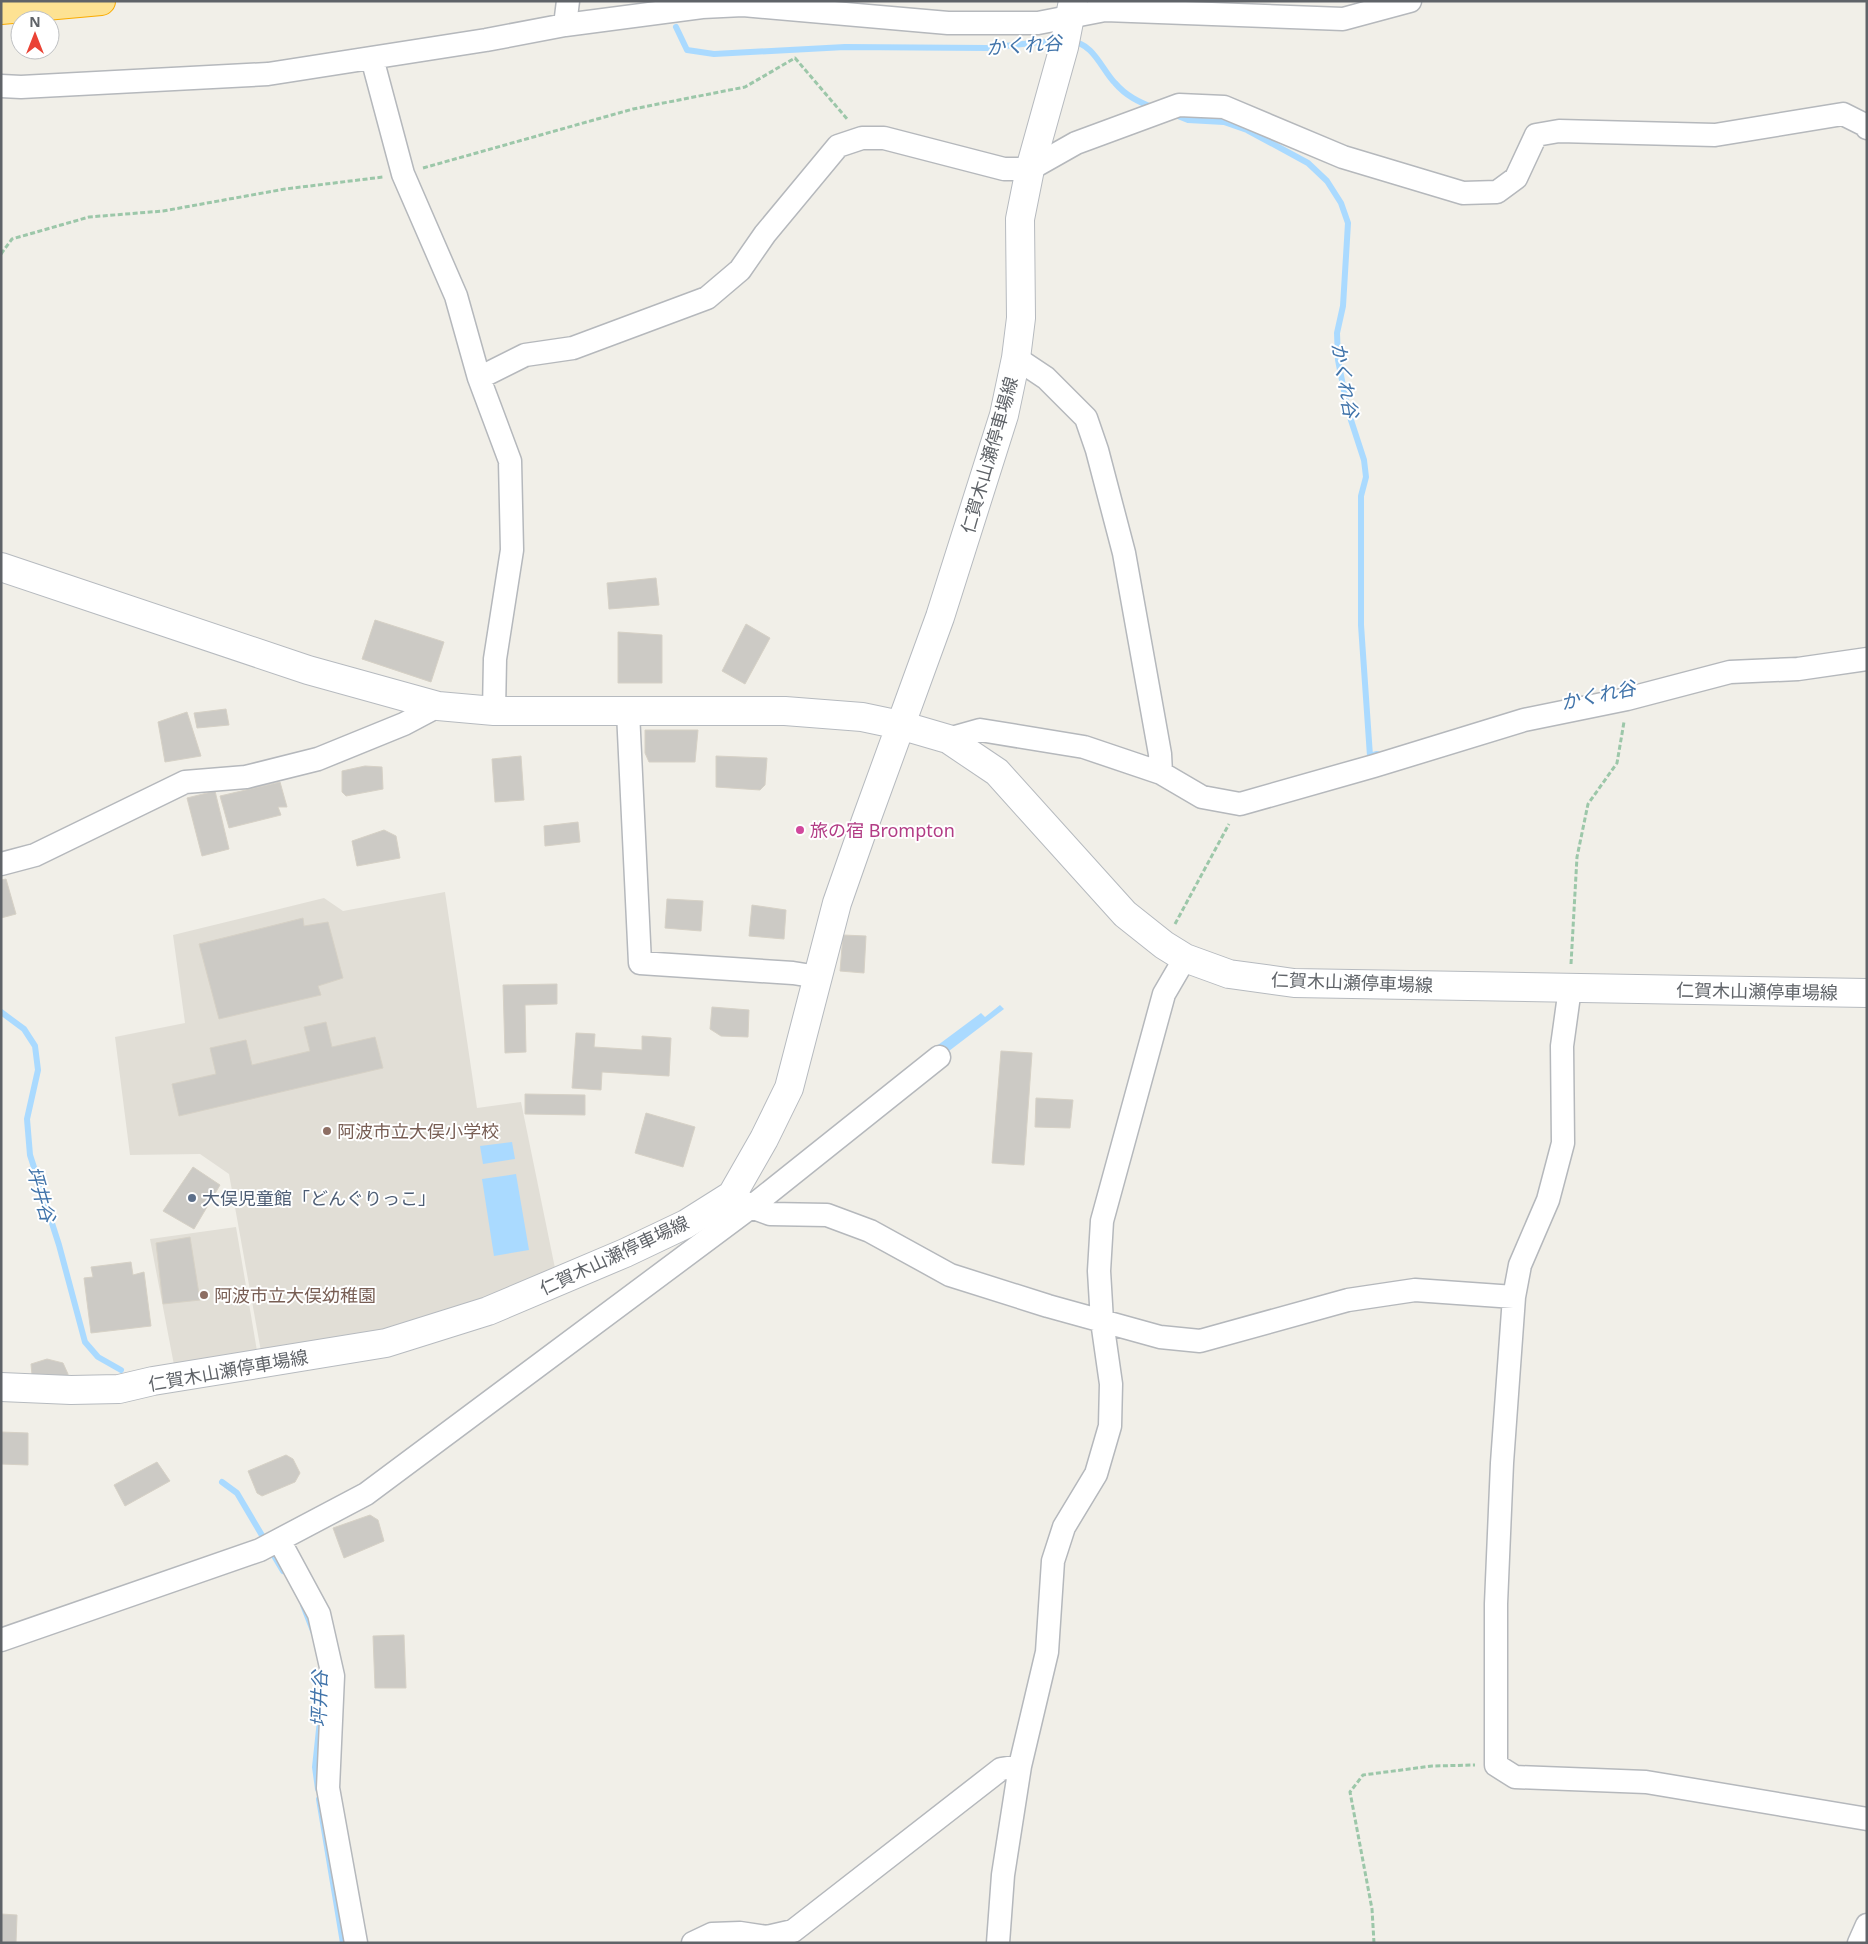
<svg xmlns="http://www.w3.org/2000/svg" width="1868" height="1944" viewBox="0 0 1868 1944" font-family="'Noto Sans','Noto Sans JP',sans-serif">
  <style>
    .education { fill: #e1ded6 }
    .water { fill: #aadaff }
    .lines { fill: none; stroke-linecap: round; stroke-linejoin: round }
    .stream { stroke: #aadaff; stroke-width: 6 }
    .building { fill: #cccac5; stroke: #d6d1c6 }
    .street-casing { stroke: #b5b8bc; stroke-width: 25 }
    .secondary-casing { stroke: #b6babf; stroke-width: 30 }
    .highway-casing { stroke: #f9ab00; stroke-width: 30 }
    .path { stroke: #9cc7a9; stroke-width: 3; stroke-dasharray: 5 2.5; stroke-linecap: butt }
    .street { stroke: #fff; stroke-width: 22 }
    .secondary { stroke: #fff; stroke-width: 28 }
    .highway { stroke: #fde293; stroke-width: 28 }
    .hotel-dot { fill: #d1479c; stroke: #fff; stroke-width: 2 }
    .education-dot { fill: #8d6e63; stroke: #fff; stroke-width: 2 }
    .service-dot { fill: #5c6f8a; stroke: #fff; stroke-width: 2 }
    .labels { text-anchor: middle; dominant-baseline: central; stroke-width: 4; stroke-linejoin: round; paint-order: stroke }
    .street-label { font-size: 18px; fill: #5f6368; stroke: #fff }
    .hotel-label { font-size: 18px; fill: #b23c85; stroke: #fff; text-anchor: start }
    .education-label { font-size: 18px; fill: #785e54; stroke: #fff; text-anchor: start }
    .service-label { font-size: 18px; fill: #4e5e75; stroke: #fff; text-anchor: start }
    .water-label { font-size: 19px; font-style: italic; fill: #4174aa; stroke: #fff }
  </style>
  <rect width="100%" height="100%" fill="#f1efe8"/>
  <path class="education" d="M445,892L477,1108L521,1102L556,1273L386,1330L262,1357L229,1174L200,1154L130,1155L115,1037L185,1023L173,935L324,898L343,911Z
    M236,1227L257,1351L174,1365L150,1239Z"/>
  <path class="water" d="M1000,1005L1004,1009L945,1054L938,1045L981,1013L985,1017Z
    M512,1142L515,1159L483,1164L480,1146Z
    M516,1174L529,1250L494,1256L482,1179Z"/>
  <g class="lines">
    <path class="stream" d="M676,27L687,50L714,54L845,47L987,48L1041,42H1059
      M1071,42C1093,42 1102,70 1115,83C1126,96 1139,102 1154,108
      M1173,114L1188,120L1224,122L1247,130L1308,163L1327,181L1341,203L1348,223L1343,306L1337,333L1338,360L1348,411L1364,460L1366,477L1361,496V625L1370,756L1377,754
      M1,1012L24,1029L35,1046L38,1070L27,1119L30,1155L59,1245L85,1342L98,1357L121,1370
      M222,1482L237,1493L283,1571
      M303,1605L313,1631
      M318,1789L315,1767L320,1720
      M319,1799L343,1943"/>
  </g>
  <path class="building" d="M656,578L659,605L609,609L607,583Z
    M375,620L444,642L431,682L362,659Z
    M746,624L770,638L745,684L722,671Z
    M618,632L662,635V683H618Z
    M226,709L229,725L197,728L194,713Z
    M187,712L201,756L165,762L158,722Z
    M645,730H698L695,762H649L645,753Z
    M521,756L524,800L495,802L492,759Z
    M716,756L767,758L765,785L760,790L716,787Z
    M365,766L382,767L383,789L346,796L342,792V771Z
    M280,782L287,807H278L281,815L229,828L220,796Z
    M215,791L229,849L202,856L187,798Z
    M578,822L580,842L545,846L544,826Z
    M384,830L396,836L400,858L357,866L352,841Z
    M6,879L16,914L1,918V880Z
    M667,899L703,901L701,931L665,928Z
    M752,905L786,910L784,939L749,936Z
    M303,918L304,926L328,922L343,978L318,986L321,995L219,1019L199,944Z
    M843,935L866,936L864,973L840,971Z
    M557,984V1004L525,1005L526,1052L505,1053L503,985Z
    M712,1007L749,1010L748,1037L721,1036L710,1029Z
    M326,1022L332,1047L375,1037L383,1068L179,1116L172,1084L216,1074L210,1048L246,1040L252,1065L310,1051L304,1027Z
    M576,1033L595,1034L594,1047L642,1050V1036L671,1038L669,1076L602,1072L601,1090L572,1088Z
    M1001,1051L1032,1053L1024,1165L992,1163Z
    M525,1094L585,1095V1115L525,1114Z
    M1036,1098L1073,1100L1070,1128L1035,1127Z
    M646,1113L695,1127L683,1167L635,1153Z
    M193,1167L220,1185L194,1229L163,1211Z
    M190,1237L200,1300L163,1304L156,1243Z
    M131,1262L133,1275L144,1272L151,1326L91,1333L84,1278L93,1277L91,1267Z
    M47,1359L63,1363L68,1374V1386H33L31,1364Z
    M1,1432L28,1433V1465L1,1464Z
    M286,1455L293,1459L300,1473L295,1482L262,1496L257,1493L248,1471Z
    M157,1462L170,1481L125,1506L114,1485Z
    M370,1515L378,1520L384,1541L344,1558L333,1528Z
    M404,1635L406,1688H375L373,1636Z
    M1,1914L17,1915L16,1943H1Z"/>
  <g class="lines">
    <g class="street-casing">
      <path id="street" d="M565,25L568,1
        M372,58L403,174L456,296L479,378L510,461L512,550L495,659L494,711
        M1,86L21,87L268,74L486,40L565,25L702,7L743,5L948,23H1038L1105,10L1343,19L1410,1
        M1016,358L1046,378L1086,418L1097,450L1124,553L1160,754L1161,773
        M479,378L525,355L573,348L707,298L740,270L765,234L838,146L862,138H884L1004,169H1030L1076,143L1179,105L1224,107L1343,157L1463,193L1497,192L1516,178L1536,135L1559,131L1715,135L1843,114L1865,125L1867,128
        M628,712L640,963L793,973L818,977
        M948,739L980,730L1084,747L1161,773L1202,797L1240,804L1374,766L1524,720L1627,699L1730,672L1798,669L1867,659
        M1,864L35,855L185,782L246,777L318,759L404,724L438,706
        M1570,988L1562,1046L1563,1143L1548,1200L1520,1265L1514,1297L1502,1463L1496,1604V1765L1515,1777L1646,1782L1867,1819
        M741,1200L751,1207L770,1214L827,1215L870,1231L950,1275L1048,1306L1160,1337L1200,1341L1348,1300L1415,1290L1514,1297
        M279,1540L319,1614L333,1676L328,1788L356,1943
        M1,1640L260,1550L366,1494L751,1207L939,1057
        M693,1943L712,1934L740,1933L767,1937L793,1931L1001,1769L1020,1766
        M998,1943L1003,1875L1020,1766L1047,1652L1053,1561L1064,1527L1096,1474L1110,1426L1111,1384L1102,1321L1099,1271L1102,1221L1164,994L1185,958
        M1859,1943L1867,1925"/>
    </g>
    <g class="secondary-casing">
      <path id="secondary" d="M1,567L308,670L438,706L494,711H785L862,717L900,725L948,739L997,772L1125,914L1164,945L1185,958L1229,974L1294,983L1867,993
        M1,1387L71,1390L119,1389L153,1381L386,1343L488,1311L625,1253L686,1224L732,1195L764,1139L789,1088L837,903L865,823L940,617L1004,415L1016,358L1021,318L1020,219L1030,169L1064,47L1073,1"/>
    </g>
    <g class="highway-casing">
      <path id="highway" d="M1,10L101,1"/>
    </g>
    <path class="path" d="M423,168L633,109L745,87L795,58L848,120
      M1,254L12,239L89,217L163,211L285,189L383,177
      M1175,924L1229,824
      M1571,964L1577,857L1588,804L1617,763L1624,722
      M1374,1943L1372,1909L1350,1792L1363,1775L1432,1766L1475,1765"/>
    <use href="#street" class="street"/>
    <use href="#secondary" class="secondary"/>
    <use href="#highway" class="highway"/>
  </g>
  <circle class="hotel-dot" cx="800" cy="830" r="5"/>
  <g class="education-dot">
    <circle cx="327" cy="1131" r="5"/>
    <circle cx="204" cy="1295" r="5"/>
  </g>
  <circle class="service-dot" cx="192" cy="1198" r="5"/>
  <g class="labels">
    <g class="street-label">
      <text transform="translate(989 455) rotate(-74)">仁賀木山瀬停車場線</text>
      <text transform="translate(1352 982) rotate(2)">仁賀木山瀬停車場線</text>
      <text transform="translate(1757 991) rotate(1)">仁賀木山瀬停車場線</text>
      <text transform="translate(614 1255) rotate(-25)">仁賀木山瀬停車場線</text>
      <text transform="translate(228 1370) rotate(-10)">仁賀木山瀬停車場線</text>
    </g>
    <g class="hotel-label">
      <text x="810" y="830">旅の宿 Brompton</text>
    </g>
    <g class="education-label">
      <text x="337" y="1131">阿波市立大俣小学校</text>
      <text x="214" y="1295">阿波市立大俣幼稚園</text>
    </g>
    <g class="service-label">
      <text x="202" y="1198">大俣児童館「どんぐりっこ」</text>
    </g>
    <g class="water-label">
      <text transform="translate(1024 45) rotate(-4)">かくれ谷</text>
      <text transform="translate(1345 380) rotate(80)">かくれ谷</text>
      <text transform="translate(1598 695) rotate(-12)">かくれ谷</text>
      <text transform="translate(41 1194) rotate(74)">坪井谷</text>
      <text transform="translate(319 1699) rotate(-89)">坪井谷</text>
    </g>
  </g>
  <rect width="1868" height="1944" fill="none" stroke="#5f6368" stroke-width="5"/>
  <g transform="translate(35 35)"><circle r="24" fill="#ffffff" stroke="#bfc1c3"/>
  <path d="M0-4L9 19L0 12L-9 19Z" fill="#ea4335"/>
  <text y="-8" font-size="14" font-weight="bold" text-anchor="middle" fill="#5f6368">N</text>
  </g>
</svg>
